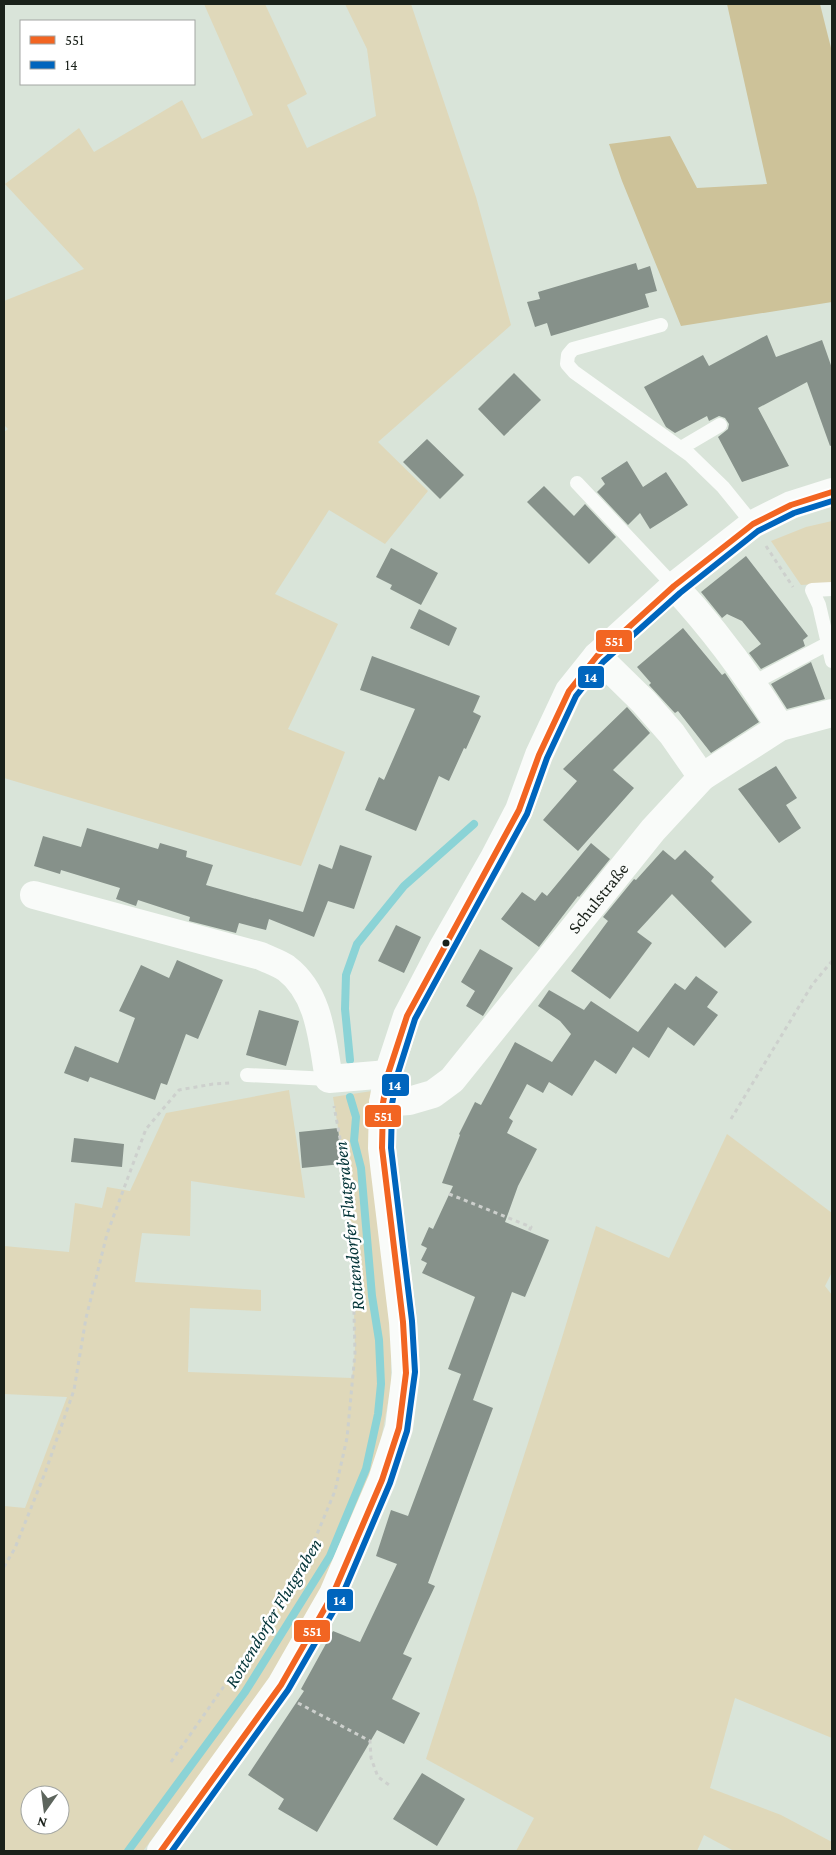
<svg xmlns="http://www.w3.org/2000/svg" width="836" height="1855" viewBox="0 0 836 1855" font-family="'Crimson Pro',serif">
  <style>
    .green { fill: #dfd8ba; fill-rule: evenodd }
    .forest { fill: #cdc299 }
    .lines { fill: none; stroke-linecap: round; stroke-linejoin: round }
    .stream { stroke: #8bd3d6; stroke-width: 8 }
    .building { fill: #86918a }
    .path { stroke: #cdd0cd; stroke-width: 3; stroke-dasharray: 4 4; stroke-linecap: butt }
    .lane { stroke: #f9fbf9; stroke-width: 14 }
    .street { stroke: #f9fbf9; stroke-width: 28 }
    .secondary { stroke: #f9fbf9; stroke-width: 28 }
    .bus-1-casing { stroke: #fff; stroke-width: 10 }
    .bus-2-casing { stroke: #fff; stroke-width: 10 }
    .bus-1 { stroke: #f26522; stroke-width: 6 }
    .bus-2 { stroke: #0065bd; stroke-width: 6 }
    .bus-dot { fill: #1a211a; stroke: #fff; stroke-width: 2 }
    .labels { text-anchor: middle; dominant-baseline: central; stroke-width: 5; stroke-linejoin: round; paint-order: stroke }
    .street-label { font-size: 18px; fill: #1a211a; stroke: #fff }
    .water-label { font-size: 19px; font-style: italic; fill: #033438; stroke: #fff }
    .line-badge { stroke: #fff; stroke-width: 2 }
    .badge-label { font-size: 14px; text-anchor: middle; font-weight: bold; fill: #fff }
  </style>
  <rect width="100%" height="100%" fill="#d9e4d9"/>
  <path class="green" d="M204,4H265L307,94L287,105L307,148L376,116L367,49L345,4H411L476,197L511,325L378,442L428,491L385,544L329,510L275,594L338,624L288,729L345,752L301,866L4,778V432L8,429L4,425V301L84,269L5,184L79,128L94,152L182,100L202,139L253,115Z
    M832,521V583L801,585L771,541L806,527Z
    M289,1090L305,1198L191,1181L190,1236L142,1233L135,1282L261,1290V1311L190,1308L188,1372L352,1378L355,1351L353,1272L345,1170L333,1097L372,1091L391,1330V1386L381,1440L367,1488L324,1589L271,1681L143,1851H4V1506L25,1508L67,1397L4,1394V1246L69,1252L75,1203L102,1208L107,1187L130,1191L166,1113ZM30,1795H60V1825H30Z
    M727,1134L832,1213V1272L825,1286L832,1295V1738L735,1698L710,1788L781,1815L832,1842V1851H734L704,1835L697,1851H516L534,1818L426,1759L561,1341L596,1226L669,1258Z"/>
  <path class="forest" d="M727,4H820L832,52V302L681,326L622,181L609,144L670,136L697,188L767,184Z"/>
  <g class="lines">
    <path class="stream" d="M350,1060L345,1009L346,975L357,944L404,886L474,824
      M128,1851L245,1692L330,1556L366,1469L378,1414L381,1384L379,1340L372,1296L361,1168L354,1141L356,1117L350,1097"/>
  </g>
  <path class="building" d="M636,263L638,270L650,266L657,291L645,294L649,307L551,336L547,323L535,327L527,302L540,299L538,292Z
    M767,335L776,357L822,340L832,368V445L830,446L807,382L758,408L789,466L742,482L718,437L728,429L729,424L725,418L719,416L709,421L707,416L675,433L666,427L644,387L703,355L709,366Z
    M514,373L541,400L504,436L478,409Z
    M427,439L464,475L440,499L403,462Z
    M627,461L643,487L666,472L688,505L650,529L640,513L628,525L597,492L605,484L601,478Z
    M544,486L574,516L585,504L616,537L589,564L527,502Z
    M391,548L438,573L421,605L390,589L392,585L376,577Z
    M746,556L808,636L803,640L805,646L761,669L749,653L761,644L742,621L727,614L722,618L701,592Z
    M419,609L457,628L449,646L410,628Z
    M683,628L722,675L725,673L759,722L711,753L678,711L675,713L673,711L649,685L651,683L637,667Z
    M372,656L480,696L473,712L481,716L470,740L466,749L464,748L449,781L439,776L416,831L365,810L379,777L384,780L415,709L360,690Z
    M811,662L825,699L787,709L771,684Z
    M627,707L650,733L613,770L634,788L578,851L543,820L577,781L563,769Z
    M776,766L797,798L786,805L801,828L779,843L738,789Z
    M87,828L158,849L160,843L187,851L186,857L213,865L206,885L303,912L319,864L332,869L340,845L372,856L354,909L328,901L314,937L269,919L266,930L239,923L236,933L189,921L190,917L138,900L136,906L116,899L120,888L61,870L60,874L34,866L43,836L81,847Z
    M591,843L610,859L579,897L578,896L539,947L501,919L522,892L535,901L542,892L547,896Z
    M663,850L675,860L685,850L714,877L711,881L752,922L725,948L672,894L637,932L652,943L610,999L571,971L608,921L603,917L634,879L636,880Z
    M396,925L421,937L404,973L378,961Z
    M480,949L513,968L483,1016L466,1006L475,991L461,982Z
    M177,960L223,980L198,1039L186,1034L167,1085L161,1083L155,1100L90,1077L88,1082L64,1073L75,1046L118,1063L135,1018L119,1011L141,965L169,978Z
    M696,976L718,992L707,1007L718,1015L694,1046L668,1027L649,1058L633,1047L616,1074L595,1060L572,1096L549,1082L543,1093L527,1084L509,1118L513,1121L507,1133L537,1149L518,1186L505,1222L549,1240L525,1297L512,1292L473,1400L493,1408L428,1583L435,1586L403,1654L412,1658L392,1699L420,1713L404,1744L377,1730L317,1832L278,1809L284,1799L248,1775L304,1691L301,1689L333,1631L360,1642L397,1564L376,1556L391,1510L408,1516L461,1374L448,1369L475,1297L422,1273L427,1263L421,1260L427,1248L421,1245L429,1227L433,1229L453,1186L442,1183L460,1135L459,1134L475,1102L481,1105L515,1042L552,1062L571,1034L560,1021L538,1006L549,990L584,1010L591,1001L638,1032L675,983L685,990Z
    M259,1010L299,1021L286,1066L246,1055Z
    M338,1128L342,1164L302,1168L299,1132Z
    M74,1138L124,1144L122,1167L71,1162Z
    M422,1773L465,1799L437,1846L393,1819Z"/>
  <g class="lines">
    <path class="path" d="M766,546L793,587
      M731,1119L812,985L832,961
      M449,1194L531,1227L529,1231
      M4,1567L15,1548L45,1473L74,1390L86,1318L107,1234L146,1129L179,1090L213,1084L230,1083
      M298,1703L370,1741L371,1758L378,1777L392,1787
      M171,1762L229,1679L305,1563L335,1491L347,1438L355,1353L353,1275L346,1171L334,1106"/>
    <path class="lane" d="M661,325L573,349L568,355L567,364L574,372L690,455L723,487L753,524
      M681,448L720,425
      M577,483L674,586
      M832,589L812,590L819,605L832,661
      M753,683L829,643
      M247,1075L329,1079"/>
    <g class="street">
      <path d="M674,586C715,630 748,675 780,727"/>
      <path d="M597,656L644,702L672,734L702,777"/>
      <path d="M34,895L261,956C269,960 279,963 286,968C320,994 322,1039 329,1079L388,1074"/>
      <path id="s1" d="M383,1103L409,1101L433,1094L452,1080L653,830L702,777L780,727L832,713"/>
    </g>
    <path class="secondary" d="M161,1851L281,1685L333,1594L382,1480L399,1428L406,1373L403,1322L382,1148L383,1103L388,1074L407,1016L442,949L494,858L519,810L539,755L569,691L597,656L674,586L753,524L791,505L832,492"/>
    <g class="bus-1-casing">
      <path id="bus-1" d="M161,1851L281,1685L333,1594L382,1480L399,1428L406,1373L403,1322L382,1148L383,1103L388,1074L407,1016L519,810L539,755L569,691L597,656L674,586L753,524L791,505L832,492"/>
    </g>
    <g class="bus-2-casing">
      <path id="bus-2" d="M172,1851L288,1690L341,1598L390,1483L407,1431L415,1372L412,1321L391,1148L392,1104L397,1076L415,1019L527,814L547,758L576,696L603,662L680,593L758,531L794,513L832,501"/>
    </g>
    <use href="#bus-1" class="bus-1"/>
    <use href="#bus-2" class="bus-2"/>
  </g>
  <circle class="bus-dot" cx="446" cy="943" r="4.5"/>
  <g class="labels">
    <g class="street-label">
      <text stroke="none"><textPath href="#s1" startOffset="308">Schulstraße</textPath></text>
    </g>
    <g class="water-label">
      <text transform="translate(349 1226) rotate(-96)">Rottendorfer Flutgraben</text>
      <text transform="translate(273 1613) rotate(-59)">Rottendorfer Flutgraben</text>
    </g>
  </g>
  <g class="line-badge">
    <rect x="595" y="629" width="38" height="24" rx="5" fill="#f26522"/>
    <rect x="577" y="665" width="28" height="24" rx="5" fill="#0065bd"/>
    <rect x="381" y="1073" width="29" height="24" rx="5" fill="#0065bd"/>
    <rect x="364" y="1104" width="38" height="24" rx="5" fill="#f26522"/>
    <rect x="326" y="1588" width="28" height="24" rx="5" fill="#0065bd"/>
    <rect x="293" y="1619" width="38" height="24" rx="5" fill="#f26522"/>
  </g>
  <g class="badge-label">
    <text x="614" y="646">551</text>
    <text x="591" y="682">14</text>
    <text x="395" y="1090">14</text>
    <text x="383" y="1121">551</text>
    <text x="340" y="1605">14</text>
    <text x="312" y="1636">551</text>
  </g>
  <rect width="836" height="1855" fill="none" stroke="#1a211a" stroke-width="10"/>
  <rect x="20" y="20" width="175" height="65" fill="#ffffff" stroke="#a3a6a3"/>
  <rect x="30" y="36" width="25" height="8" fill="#f26522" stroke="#a3a6a3"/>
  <text x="65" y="45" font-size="15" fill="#1a211a">551</text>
  <rect x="30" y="61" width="25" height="8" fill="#0065bd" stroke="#a3a6a3"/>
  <text x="65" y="70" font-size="15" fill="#1a211a">14</text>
  <g transform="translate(45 1810) rotate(194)"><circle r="24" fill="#ffffff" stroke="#a3a6a3"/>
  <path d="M0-4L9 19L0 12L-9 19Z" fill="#5d655d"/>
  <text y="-8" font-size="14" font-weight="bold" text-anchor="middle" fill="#1a211a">N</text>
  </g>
</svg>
